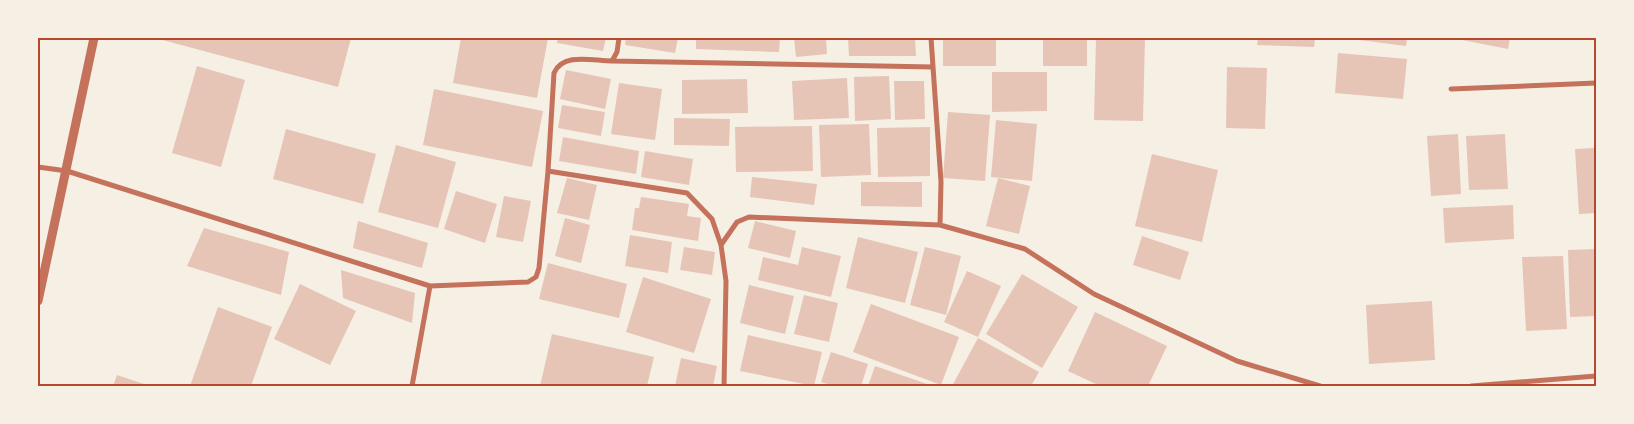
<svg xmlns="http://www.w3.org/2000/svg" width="1634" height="424" viewBox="0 0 1634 424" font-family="'PT Sans Narrow',sans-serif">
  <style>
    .building { fill: #e6c5b7 }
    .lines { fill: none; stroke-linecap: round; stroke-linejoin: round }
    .minor { stroke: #c5725c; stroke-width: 5 }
    .tertiary { stroke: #c5725c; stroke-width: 9 }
    .neatline { fill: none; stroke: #b5482f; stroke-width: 2 }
  </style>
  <rect width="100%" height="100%" fill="#f6efe4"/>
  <path class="building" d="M155,38H351L338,87Z
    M461,38H548L537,98L453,83Z
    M558,38H606L603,51L557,43Z
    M626,38H678L675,53L625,45Z
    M696,38H780L779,52L696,49Z
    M794,38H826L827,54L796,57Z
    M848,38H915L916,56H849Z
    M943,38H996V66H943Z
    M1043,38H1087V66H1043Z
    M1096,38H1145L1143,121L1094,120Z
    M1258,38H1315L1314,47L1257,45Z
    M1344,38H1407L1406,46Z
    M1452,38H1510L1508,49Z
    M1338,53L1407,59L1403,99L1335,93Z
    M197,66L245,80L221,167L172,153Z
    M1227,67L1267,68L1265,129L1226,128Z
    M566,70L611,79L605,109L560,99Z
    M992,72H1047V111L992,112Z
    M889,76L891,119L855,121L854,77Z
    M847,78L849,118L794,120L792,81Z
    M747,79L748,113L682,114V80Z
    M894,81H924L925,119L895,120Z
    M619,83L662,89L655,140L611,134Z
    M434,89L543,111L532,167L423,145Z
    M562,105L605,112L601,136L558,128Z
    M948,112L990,115L985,181L943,178Z
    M674,118L730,119L729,146L674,145Z
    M996,120L1037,124L1032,181L991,177Z
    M869,124L871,175L821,177L819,125Z
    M812,126L813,171L736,172L735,127Z
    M930,127V176L878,177L877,128Z
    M286,129L376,154L363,204L273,179Z
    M1458,134L1461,194L1431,196L1427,136Z
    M1505,134L1508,189L1469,190L1466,136Z
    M563,137L639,151L636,174L559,161Z
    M396,145L456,162L438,228L378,212Z
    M1596,148V213L1579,214L1575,149Z
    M645,151L693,159L689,185L641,177Z
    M1152,154L1218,170L1202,242L1135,226Z
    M752,177L817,184L814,205L750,197Z
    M567,178L597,185L589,220L557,213Z
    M998,178L1030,186L1019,234L986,226Z
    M861,182H922V207L861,206Z
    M456,191L497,204L485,243L444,229Z
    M504,196L531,201L523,242L496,237Z
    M641,197L689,204L687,216L701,218L698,241L632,230L635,208H639Z
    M1513,205L1514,239L1445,243L1443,208Z
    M565,218L590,225L581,263L555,256Z
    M358,221L428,243L422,268L353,248Z
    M755,221L796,231L790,258L748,248Z
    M204,228L289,252L281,295L187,266Z
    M630,235L672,242L668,273L625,266Z
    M1142,236L1189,252L1180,280L1133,265Z
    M858,237L918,252L905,303L846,288Z
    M684,247L715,252L712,275L680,270Z
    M802,247L841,256L831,297L758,280L763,257L798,265Z
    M925,247L961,256L946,315L910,305Z
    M1595,249L1596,316L1570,317L1568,250Z
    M1563,256L1567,329L1526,331L1522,257Z
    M548,263L627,284L619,318L539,299Z
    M341,270L415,293L412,323L343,298Z
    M967,271L1001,286L978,337L944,322Z
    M1022,274L1078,307L1042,368L986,334Z
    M643,277L711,299L694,353L626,332Z
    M300,284L356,311L330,365L274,339Z
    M749,285L794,296L785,334L740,323Z
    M804,295L838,303L829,342L794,334Z
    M1432,301L1435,360L1369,364L1366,305Z
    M871,304L959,337L941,385L853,352Z
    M218,307L272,327L251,386H190Z
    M1095,312L1167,346L1148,386H1100L1068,371Z
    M552,334L654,357L647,386H540Z
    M748,335L822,352L814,386L740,371Z
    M978,338L1039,372L1031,386H952Z
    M831,352L868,364L861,386H834L821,382Z
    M681,358L717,366L713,386H675Z
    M875,366L933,386H868Z
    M117,375L150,386H113Z"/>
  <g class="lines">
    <path class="minor" d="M931,38L941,182L940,225L1025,249L1094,294L1237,361L1320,386
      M612,61L933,67
      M1451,89L1596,83
      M38,167L67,171L430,286L528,282L536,277L539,268L548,171L554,73C563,52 593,61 612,61L617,52L619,38
      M548,171L687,193L712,219L721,245L726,281L724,386
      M721,245L737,222L749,217L940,225
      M412,386L430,286
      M1471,386L1596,376"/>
    <path class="tertiary" d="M38,301L94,38"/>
  </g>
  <rect width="1634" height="424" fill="none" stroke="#f6efe4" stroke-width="78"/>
  <rect x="39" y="39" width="1556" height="346" class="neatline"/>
</svg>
